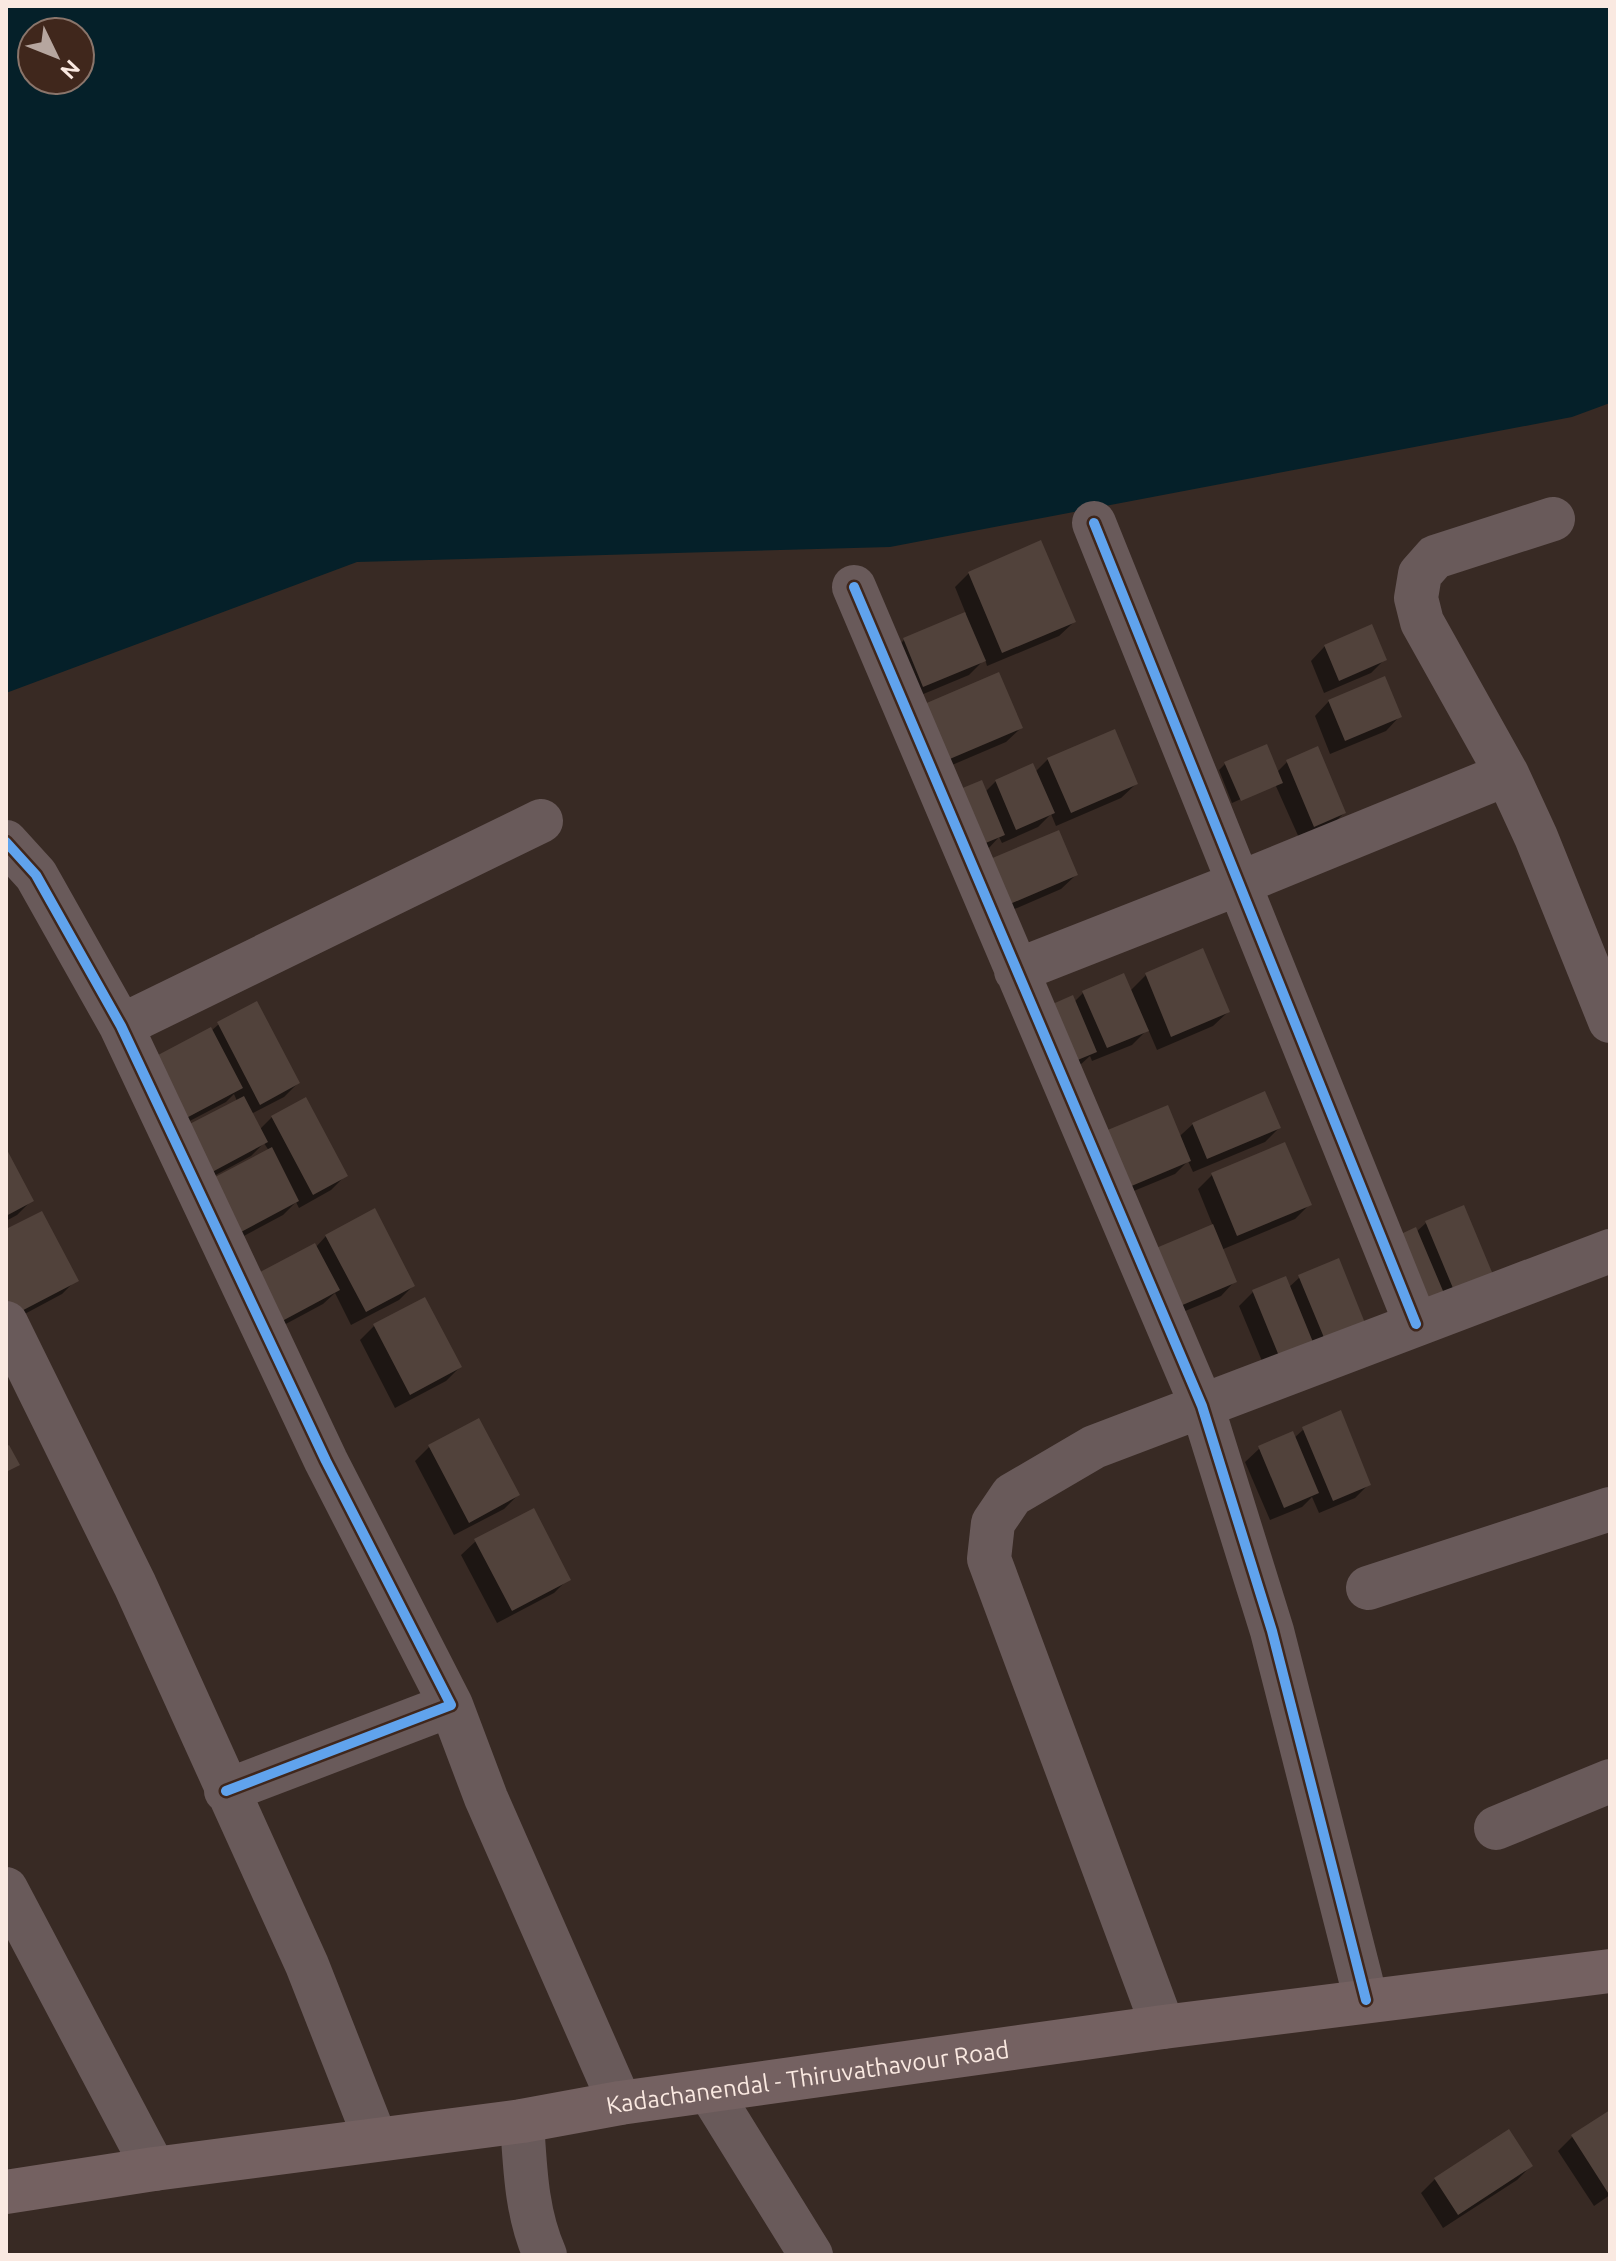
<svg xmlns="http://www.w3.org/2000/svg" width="1616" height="2261" viewBox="0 0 1616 2261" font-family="Ubuntu,sans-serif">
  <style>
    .water { fill: #052029; fill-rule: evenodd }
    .shadow { fill: #0007 }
    .building { fill: #51423b }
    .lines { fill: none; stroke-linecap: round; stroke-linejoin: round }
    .minor { stroke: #695a5a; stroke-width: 44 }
    .major { stroke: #746161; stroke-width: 44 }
    .cycleway-casing { stroke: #40271c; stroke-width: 15 }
    .cycleway { stroke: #60a3ed; stroke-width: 10 }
    .labels { text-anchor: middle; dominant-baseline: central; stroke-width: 6; stroke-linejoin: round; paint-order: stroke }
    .street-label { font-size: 24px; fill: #fae9e1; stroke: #40271c }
  </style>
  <rect width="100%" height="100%" fill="#382a24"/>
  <path class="water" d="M6,6H1610V403L1572,417L890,547L357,562L6,693ZM32,32H80V80H32Z"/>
  <path class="shadow" d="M969,573L1074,622L1059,636L987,666L985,659L969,675L909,700L890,654L904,640L966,614L955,587Z
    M1325,646L1385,659L1371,673L1324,693L1311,661Z
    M1329,701L1400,716L1386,731L1330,754L1315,716Z
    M902,724L1021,728L1006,742L924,777Z
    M1048,759L1136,784L1121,798L1056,826L1051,814L1038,827L1002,843L999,837L988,849L957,862L985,792L996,781L1035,772Z
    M1287,762L1344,813L1330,827L1300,840L1275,784L1232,803L1219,770L1225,764L1276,773Z
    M1076,875L1061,889L989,920L970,878Z
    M1146,975L1228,1012L1213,1026L1157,1050L1148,1029L1132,1045L1092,1061L1090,1056L1080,1065L1048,1078L1074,1002L1083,993L1130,991Z
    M219,1024L298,1083L284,1097L251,1114L259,1130L272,1117L345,1176L331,1190L299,1208L296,1202L283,1215L214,1252L269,1151L264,1143L251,1156L186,1191L237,1101L234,1094L226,1102L161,1136L211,1031Z
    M1193,1124L1279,1128L1265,1142L1193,1172L1188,1161L1175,1174L1107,1202Z
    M6,1153L31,1201L17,1215L6,1221Z
    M1212,1175L1309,1205L1295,1219L1221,1250L1235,1281L1221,1296L1159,1322L1213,1226L1198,1189Z
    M1426,1223L1491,1276L1402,1322L1416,1232Z
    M6,1232L76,1280L62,1294L6,1324Z
    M326,1236L413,1286L399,1300L351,1325L335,1293L323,1304L256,1340L315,1248Z
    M1300,1277L1363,1323L1267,1373L1239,1306L1253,1292L1288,1288Z
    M374,1326L460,1367L446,1381L395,1408L360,1340Z
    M1304,1429L1369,1484L1355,1498L1319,1513L1312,1497L1302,1507L1270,1520L1245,1462L1260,1448L1294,1438Z
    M429,1447L518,1495L504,1509L454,1535L415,1461Z
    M476,1541L568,1579L554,1593L497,1623L461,1555Z
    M1610,2112V2195L1594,2206L1558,2151L1572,2137Z
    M1531,2166L1517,2180L1443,2228L1421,2193L1435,2179Z"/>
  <path class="building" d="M1041,540L1076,622L1002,653L968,572Z
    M965,612L986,661L923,687L903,638Z
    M1372,624L1387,660L1339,681L1324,645Z
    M999,672L1023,728L938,764L915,708Z
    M1385,676L1402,717L1345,741L1328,700Z
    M1115,729L1138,784L1071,813L1047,758Z
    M1267,744L1283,783L1241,801L1224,762Z
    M1318,746L1346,813L1314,827L1286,760Z
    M1033,763L1055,813L1016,830L995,780Z
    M982,780L1005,835L971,849L948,794Z
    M1059,830L1078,875L1003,907L983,862Z
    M1203,948L1230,1012L1171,1037L1145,973Z
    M1124,973L1149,1031L1107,1048L1082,991Z
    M1073,995L1097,1052L1063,1066L1039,1010Z
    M257,1001L300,1083L260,1105L217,1022Z
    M211,1027L243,1088L175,1124L143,1063Z
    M1265,1091L1281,1128L1207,1159L1192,1123Z
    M244,1096L268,1142L201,1178L176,1131Z
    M306,1097L348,1176L313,1195L271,1116Z
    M1168,1105L1191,1161L1122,1190L1098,1134Z
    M1285,1142L1312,1205L1237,1236L1211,1173Z
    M272,1147L299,1201L228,1239L200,1185Z
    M6,1148L34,1201L6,1216Z
    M1464,1205L1494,1277L1455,1293L1425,1221Z
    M375,1208L415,1286L366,1312L325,1235Z
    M42,1211L79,1281L10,1317L6,1309V1229Z
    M1213,1224L1237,1282L1173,1309L1149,1251Z
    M1416,1227L1446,1298L1417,1310L1388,1240Z
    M315,1243L340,1290L271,1327L245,1280Z
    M1339,1258L1365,1323L1325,1340L1298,1275Z
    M1286,1276L1315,1347L1281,1361L1252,1290Z
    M425,1297L462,1367L410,1395L373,1324Z
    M1341,1410L1371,1485L1333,1501L1302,1427Z
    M479,1418L520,1495L469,1523L428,1445Z
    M1293,1431L1319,1493L1284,1508L1258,1446Z
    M9,1445L20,1465L6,1472V1447Z
    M534,1508L571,1580L512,1611L474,1539Z
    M1610,2110V2196L1571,2135Z
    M1509,2129L1533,2166L1458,2215L1434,2178Z"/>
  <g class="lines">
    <path class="minor" d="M1553,519L1435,557L1420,574L1416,598L1422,622L1507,774L1536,837L1610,1021
      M1094,523L1416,1324
      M854,587L1202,1406L1272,1631L1366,2000
      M6,842L36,875L121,1026L326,1461L451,1705L226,1791
      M1016,971L1240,883L1507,774
      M121,1026L541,821
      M6,1323L135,1585L307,1965L375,2138
      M1368,1588L1610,1509
      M451,1705L486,1798L620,2103
      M1496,1828L1610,1781
      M6,1889L154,2169
      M1163,2027L989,1559L993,1523L1012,1495L1094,1447L1610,1251
      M710,2092L811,2255
      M522,2121C525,2166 526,2213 545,2255"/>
    <path class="major" id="s1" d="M6,2192L154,2169L522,2121L620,2103L1163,2027L1610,1971"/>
    <g class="cycleway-casing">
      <path id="cycleway" d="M1094,523L1416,1324
        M854,587L1202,1406L1272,1631L1366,2000
        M6,842L36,875L121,1026L326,1461L451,1705L226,1791"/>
    </g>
    <use href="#cycleway" class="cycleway"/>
  </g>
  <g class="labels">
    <g class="street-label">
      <text stroke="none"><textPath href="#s1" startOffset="810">Kadachanendal - Thiruvathavour Road</textPath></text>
    </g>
  </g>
  <rect width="1616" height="2261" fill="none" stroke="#fae9e1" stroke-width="16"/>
  <g transform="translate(56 56) rotate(133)"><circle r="38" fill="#40271c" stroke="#8a756b" stroke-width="2"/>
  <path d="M0-6L14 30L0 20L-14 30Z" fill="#b6a69f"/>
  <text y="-12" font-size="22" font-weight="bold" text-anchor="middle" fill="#fae9e1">N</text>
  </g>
</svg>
